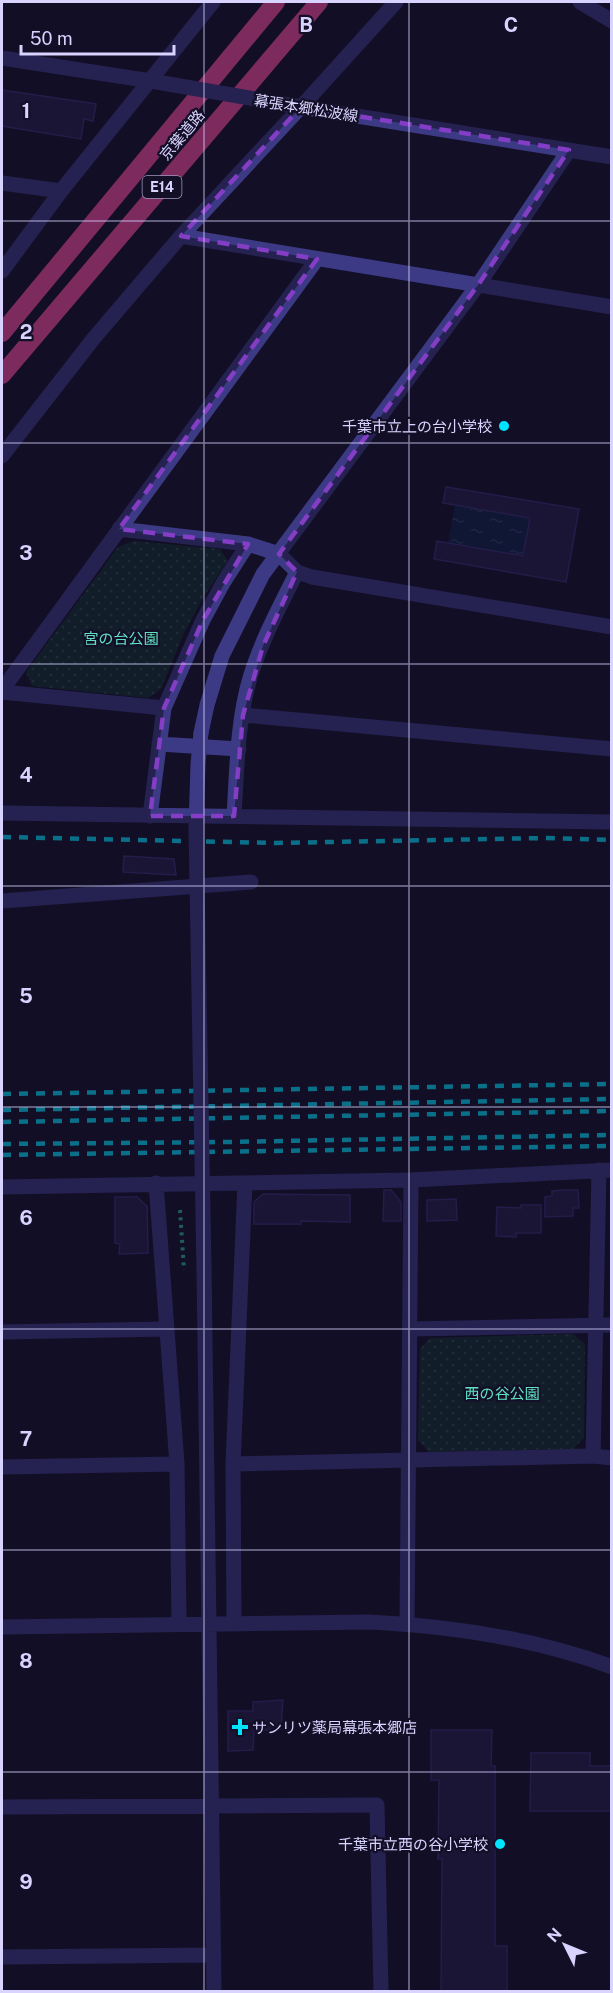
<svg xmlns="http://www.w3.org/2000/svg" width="613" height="1993" viewBox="0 0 613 1993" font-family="'Public Sans','Noto Sans JP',sans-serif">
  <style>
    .park { fill: url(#park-dots) }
    .water { fill: url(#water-ripples) }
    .building { fill: #241b47; stroke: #3b2d73; stroke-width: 1.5 }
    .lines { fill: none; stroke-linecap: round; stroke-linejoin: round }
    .path { stroke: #2fb8b0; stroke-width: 4; stroke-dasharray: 3 4.5; stroke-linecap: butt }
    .minor { stroke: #3d3a85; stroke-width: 15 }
    .highway { stroke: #ff4fa3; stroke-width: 18 }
    .rail { stroke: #00e5ff; stroke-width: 4.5; stroke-dasharray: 9 8; stroke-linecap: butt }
    .minor-bridge { stroke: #3d3a85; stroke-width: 15 }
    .marked { fill: none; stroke: #843dc5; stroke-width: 4.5; stroke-dasharray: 12 8; stroke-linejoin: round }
    .grid { fill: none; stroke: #d9d4ff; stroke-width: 1.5; stroke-opacity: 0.55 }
    .poi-dot { fill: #00e5ff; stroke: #130f26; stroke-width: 2 }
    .labels { text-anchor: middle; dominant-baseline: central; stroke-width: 4.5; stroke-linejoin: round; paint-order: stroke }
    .shield { fill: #130f26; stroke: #9e99be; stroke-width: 1.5 }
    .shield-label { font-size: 14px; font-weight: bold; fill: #d9d4ff }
    .street-label { font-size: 15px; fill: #d9d4ff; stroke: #130f26 }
    .poi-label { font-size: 15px; fill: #d9d4ff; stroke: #130f26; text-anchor: end }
    .park-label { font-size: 15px; fill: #5fe0c0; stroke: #130f26 }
    .grid-label { font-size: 20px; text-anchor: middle; font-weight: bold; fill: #d9d4ff; stroke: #130f26; stroke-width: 4.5; stroke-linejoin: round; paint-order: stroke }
  </style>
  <defs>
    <pattern id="park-dots" width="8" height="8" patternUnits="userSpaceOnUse" patternTransform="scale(1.5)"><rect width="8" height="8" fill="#12302f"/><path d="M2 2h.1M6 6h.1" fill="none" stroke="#344d4e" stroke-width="1.8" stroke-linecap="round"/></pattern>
    <pattern id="water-ripples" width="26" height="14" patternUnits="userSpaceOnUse" patternTransform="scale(1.5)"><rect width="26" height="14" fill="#0c2248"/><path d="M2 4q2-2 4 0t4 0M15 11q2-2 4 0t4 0" fill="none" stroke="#2f4163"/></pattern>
  </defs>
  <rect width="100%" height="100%" fill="#130f26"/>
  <path class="park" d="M134,541L220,549L228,561L204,596L184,633L161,689L148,698L32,686L26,672L118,547Z
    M573,1334L585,1344L584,1438L573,1449L429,1452L418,1440L420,1349L430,1338Z"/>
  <path class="water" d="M455,505L530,518L523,556L448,543Z"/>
  <path class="building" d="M2,90L96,104L93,121L84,119L81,139L2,126Z
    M446,487L579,509L566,582L434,559L437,541L523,556L530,518L443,503Z
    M124,856L174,859L176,875L123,872Z
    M384,1190H391L401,1202V1221H383Z
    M565,1190H578L579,1208H573V1216L545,1217V1197L552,1196V1191Z
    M263,1194L350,1195V1222L301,1221V1224H254V1202Z
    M115,1197H137L147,1206L148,1253L119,1254L120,1244L115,1243Z
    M456,1199L457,1220L427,1221V1200Z
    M521,1205H541V1233H516V1237L496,1236L497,1207L521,1208Z
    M283,1700L281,1729L254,1731L253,1750L228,1751V1711H253V1702Z
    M431,1730H492L491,1766H495V1946H507V1992H441L442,1859H438L439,1780H431Z
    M531,1753H590V1766H612V1811H530Z"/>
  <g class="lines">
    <path class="path" d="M180,1210L184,1270"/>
    <path class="minor" d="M580,2L612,21
      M2,58L151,81
      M301,107L612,157
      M2,183L61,191
      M181,236L612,307
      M2,271L61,191L213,2
      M2,456L94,338L181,236L301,107L396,2
      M119,529L248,544L279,554L297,572L312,577L612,627
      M2,690L317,259
      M2,692L164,708
      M243,715L612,749
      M201,733L207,705L222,656L263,574L478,285L569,150
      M159,744L239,749
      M2,813L612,822
      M150,816L164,708L203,620L223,583L248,544
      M234,816C237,770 237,722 250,678C261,641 280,606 297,572
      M2,901L251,882
      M156,1183L177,1464L179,1624
      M2,1187L411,1180L612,1170
      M204,1268L214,1992
      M411,1329L612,1325
      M2,1332L167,1329
      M593,1456L599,1170
      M233,1464L593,1456L612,1458
      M2,1467L177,1464
      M407,1623L411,1180
      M234,1624L233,1464L245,1183
      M2,1627L369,1622C451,1626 534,1638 612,1667
      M2,1807L377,1805L381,1992
      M2,1957L214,1955"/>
    <path class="highway" d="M2,333L276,2
      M2,375L319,2"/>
    <path class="rail" d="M2,837L276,843L545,838L612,840
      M2,1094L612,1084
      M2,1110L612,1099
      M2,1122L612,1111
      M2,1144L226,1142L612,1135
      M2,1155L612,1146"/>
    <path class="minor-bridge" d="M151,81L301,107
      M201,733L198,764L196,828L204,1268"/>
  </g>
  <path d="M0 0H613V1993H0ZM301,107L569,150L478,285L279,554L297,572L263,646L243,715L234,816H150L164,708L203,620L248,544L119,529L317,259L181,236Z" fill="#130f26" fill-opacity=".55" fill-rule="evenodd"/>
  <path class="marked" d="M301,107L569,150L478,285L279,554L297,572L263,646L243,715L234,816H150L164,708L203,620L248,544L119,529L317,259L181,236Z"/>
  <path class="grid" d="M204,2V1992M409,2V1992M2,221H612M2,443H612M2,664H612M2,886H612M2,1107H612M2,1329H612M2,1550H612M2,1772H612"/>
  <g class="poi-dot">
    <circle cx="504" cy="426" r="6"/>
    <path d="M237 1718h6v6h6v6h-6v6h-6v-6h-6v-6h6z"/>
    <circle cx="500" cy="1844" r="6"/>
  </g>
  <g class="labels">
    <rect class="shield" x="142.5" y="176" width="39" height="22" rx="4.5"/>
    <g class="shield-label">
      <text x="162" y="187">E14</text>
    </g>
    <g class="street-label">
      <text transform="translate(306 108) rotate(9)">幕張本郷松波線</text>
      <text transform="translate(182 135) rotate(-50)">京葉道路</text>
    </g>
    <g class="poi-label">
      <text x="492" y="426">千葉市立上の台小学校</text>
      <text x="252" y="1727" text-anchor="start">サンリツ薬局幕張本郷店</text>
      <text x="488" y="1844">千葉市立西の谷小学校</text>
    </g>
    <g class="park-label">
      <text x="121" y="638">宮の台公園</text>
      <text x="502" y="1393">西の谷公園</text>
    </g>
  </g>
  <g class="grid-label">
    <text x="306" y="32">B</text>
    <text x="511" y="32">C</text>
    <text x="26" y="118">1</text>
    <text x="26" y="339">2</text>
    <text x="26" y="560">3</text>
    <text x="26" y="782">4</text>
    <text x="26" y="1003">5</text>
    <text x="26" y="1225">6</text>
    <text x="26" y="1446">7</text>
    <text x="26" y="1668">8</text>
    <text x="26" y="1889">9</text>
  </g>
  <rect width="613" height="1993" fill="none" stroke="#d9d4ff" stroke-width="6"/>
  <g transform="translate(565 1945) rotate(313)" stroke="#130f26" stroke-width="4.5" paint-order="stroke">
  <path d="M0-4.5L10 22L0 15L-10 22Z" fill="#d9d4ff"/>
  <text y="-9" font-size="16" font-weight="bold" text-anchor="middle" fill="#d9d4ff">N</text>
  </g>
  <path d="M21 45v9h153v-9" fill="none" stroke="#d9d4ff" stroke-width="3"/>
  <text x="30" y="45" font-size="18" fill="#d9d4ff" stroke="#130f26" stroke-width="4.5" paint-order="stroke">50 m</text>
</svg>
